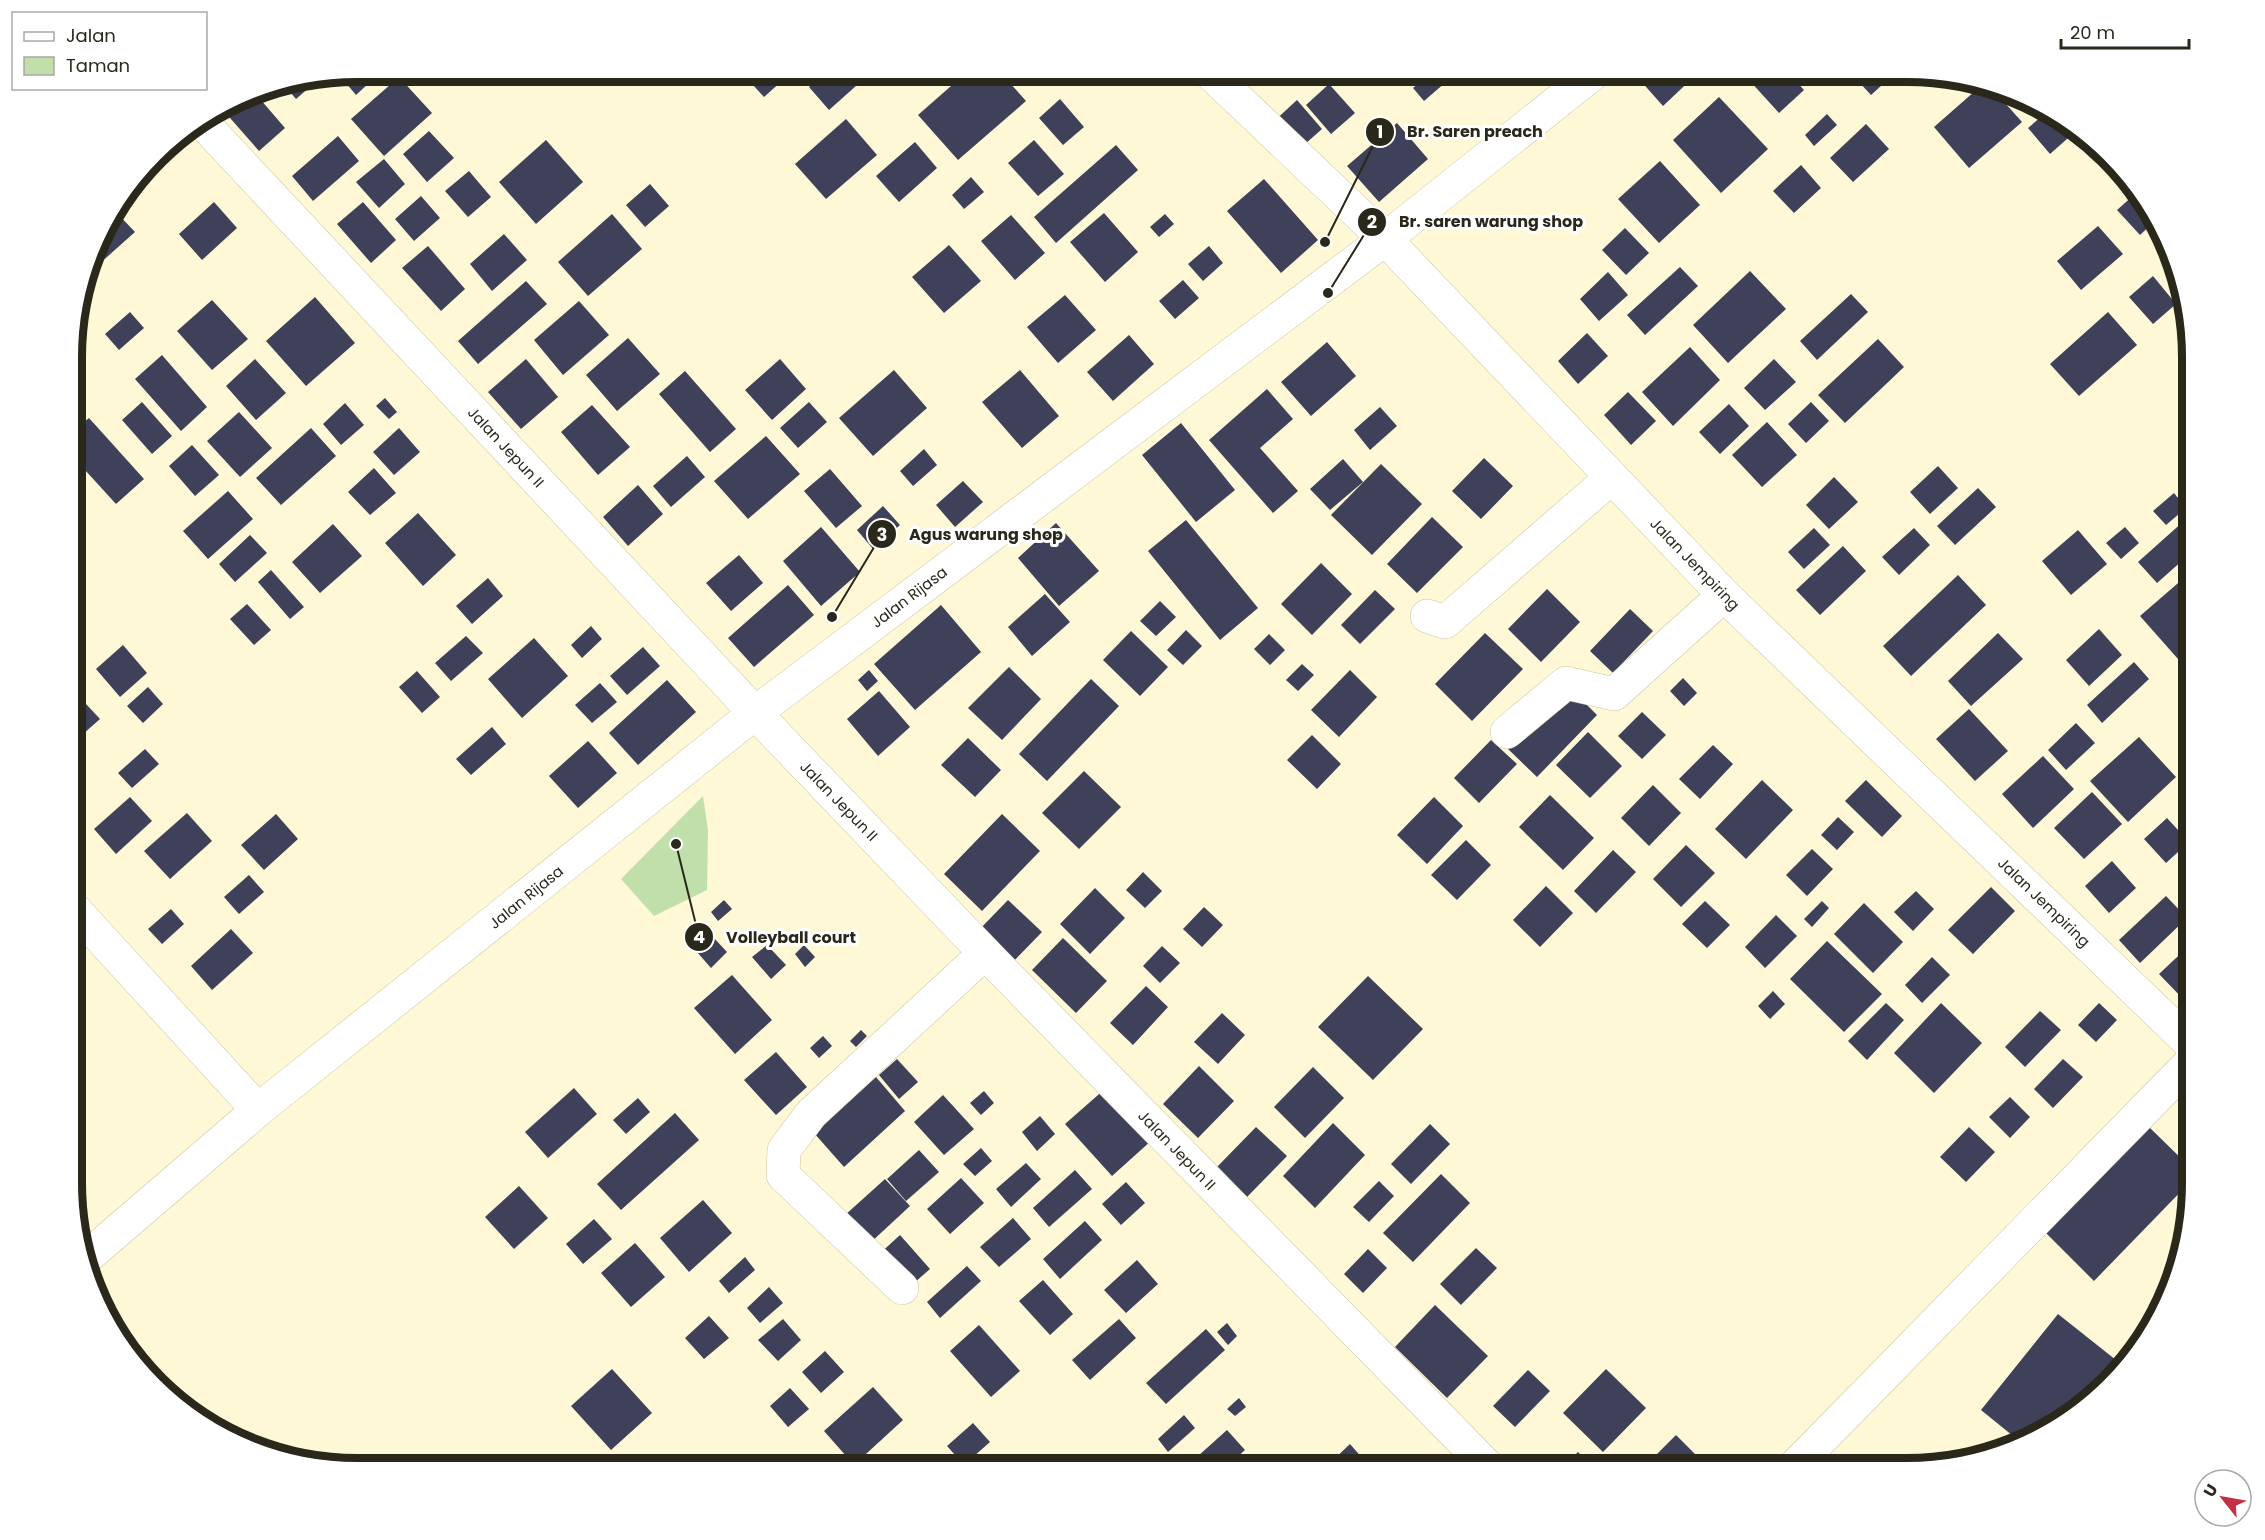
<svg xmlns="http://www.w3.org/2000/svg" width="2265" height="1540" viewBox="0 0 2265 1540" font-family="Poppins,sans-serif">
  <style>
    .green { fill: #c1dfab }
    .building { fill: #3f415a }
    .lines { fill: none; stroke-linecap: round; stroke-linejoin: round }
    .minor-casing { stroke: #cbc6a5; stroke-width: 34 }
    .minor { stroke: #fff; stroke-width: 33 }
    .labels { text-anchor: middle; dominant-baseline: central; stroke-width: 6; stroke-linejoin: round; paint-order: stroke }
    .street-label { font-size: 15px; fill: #2a271b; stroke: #fff }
    .rim { fill: none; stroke: #2a271b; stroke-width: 8 }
    .leader { fill: none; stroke: #2a271b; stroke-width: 2 }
    .callout-dot { fill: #2a271b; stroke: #fff; stroke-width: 2 }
    .mark-label { font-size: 18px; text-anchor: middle; font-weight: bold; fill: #fff }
    .callout-label { font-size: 16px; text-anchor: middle; font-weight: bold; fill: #2a271b; stroke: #fff; stroke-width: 6; stroke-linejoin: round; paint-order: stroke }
  </style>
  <rect width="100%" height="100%" fill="#fef8d7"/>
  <path class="green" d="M703,796L708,830L707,890L654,916L621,879Z"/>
  <path class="building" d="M358,72H381L356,95L346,83Z
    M741,72H792L764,97Z
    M826,72H861L866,77L829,110L809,87Z
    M967,72H1000L1026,101L958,160L918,115Z
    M1432,72H1438L1446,82L1424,101L1413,88Z
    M1647,72H1699L1663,106L1639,79Z
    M1758,72H1788L1804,90L1779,113L1749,80Z
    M1869,72H1889L1892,76L1871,95L1858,81Z
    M399,77L432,113L384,156L351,119Z
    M318,80L296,99L285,86Z
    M1329,84L1355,113L1331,134L1306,105Z
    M1983,84L1989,85L2022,122L1969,168L1934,127Z
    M254,92L285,128L259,151L223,110L249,94Z
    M1719,97L1768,149L1721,193L1673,140Z
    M1060,99L1084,127L1063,145L1039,118Z
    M1297,100L1322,129L1296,152L1271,124Z
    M2048,111L2066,120L2076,131L2050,154L2028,128Z
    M1827,114L1837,125L1814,146L1805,135Z
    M846,119L877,155L826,199L795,164Z
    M1397,123L1428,159L1379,202L1347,166Z
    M1866,124L1889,149L1853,182L1830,158Z
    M429,131L454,158L427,182L403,154Z
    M338,136L359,161L313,201L292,176Z
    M546,140L583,182L536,224L499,182Z
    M1034,140L1064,174L1038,196L1008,163Z
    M915,142L937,168L899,202L876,176Z
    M1116,145L1138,170L1056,243L1034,217Z
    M384,159L405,184L379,208L356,182Z
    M1660,161L1700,205L1659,243L1618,199Z
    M1801,165L1821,188L1794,213L1773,191Z
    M469,171L491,197L468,217L445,191Z
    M971,177L984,192L964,209L952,195Z
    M1264,179L1318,240L1281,273L1227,211Z
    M650,184L669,206L645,227L626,205Z
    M2135,194L2155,215L2156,220L2140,235L2117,210Z
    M421,196L440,218L414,241L395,219Z
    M214,202L237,228L202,260L179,234Z
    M363,202L396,240L371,263L337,224Z
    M116,212L135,232L89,273L102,231Z
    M1104,213L1138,252L1105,282L1070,242Z
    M612,214L642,249L588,296L558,262Z
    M1165,214L1174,224L1159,237L1150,227Z
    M1011,215L1045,253L1015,280L981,241Z
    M2098,226L2123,254L2081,290L2057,261Z
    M1625,228L1649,253L1626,275L1602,250Z
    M504,234L527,260L492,291L470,264Z
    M949,245L981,281L944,313L912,277Z
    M428,246L465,289L441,311L402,268Z
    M1209,246L1223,263L1203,281L1188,264Z
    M1680,267L1698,286L1645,335L1627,315Z
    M1750,271L1786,309L1728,363L1693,325Z
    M1608,272L1628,295L1599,321L1580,299Z
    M2153,276L2176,304L2153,324L2129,297Z
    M1183,280L1199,298L1175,319L1159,301Z
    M526,281L547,304L478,364L458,341Z
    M1851,294L1868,312L1817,360L1800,341Z
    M1065,295L1096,330L1058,363L1027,327Z
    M315,297L355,343L306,386L266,341Z
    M212,300L248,339L212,370L177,331Z
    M579,301L609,335L563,375L534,340Z
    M130,312L144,328L119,350L105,334Z
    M2108,312L2137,345L2079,396L2050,364Z
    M1587,333L1608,356L1578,384L1558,361Z
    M1129,335L1154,364L1113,401L1087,372Z
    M628,338L660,374L617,411L586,375Z
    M1878,339L1904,367L1845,423L1818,395Z
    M1327,342L1356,376L1311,416L1281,382Z
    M1690,347L1720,380L1673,426L1642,392Z
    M162,355L207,407L181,431L135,379Z
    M255,359L286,393L256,420L226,386Z
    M526,359L558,397L521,429L488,392Z
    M780,359L806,389L772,420L745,390Z
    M1774,359L1796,382L1765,410L1744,388Z
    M894,370L927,408L873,456L839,418Z
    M1020,370L1059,416L1022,448L982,402Z
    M685,371L736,429L710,452L659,394Z
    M1267,389L1293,419L1260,448L1298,491L1273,513L1209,440Z
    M1628,392L1656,421L1631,445L1604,415Z
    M385,398L397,412L389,419L376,406Z
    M142,402L172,436L152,454L122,420Z
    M809,402L827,422L798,448L780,428Z
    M1811,402L1829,421L1806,443L1788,424Z
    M345,403L364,425L341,445L323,424Z
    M1729,404L1749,426L1720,454L1699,432Z
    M592,405L630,447L598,475L561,432Z
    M1380,407L1397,426L1370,450L1354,430Z
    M239,412L272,448L240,477L207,441Z
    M89,418L144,479L116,504L74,458V430Z
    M1767,422L1797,455L1762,487L1732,455Z
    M1181,423L1235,490L1196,522L1142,455Z
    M311,428L336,456L281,505L256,478Z
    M399,428L420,452L394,475L373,452Z
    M766,436L800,474L748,519L714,481Z
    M192,445L219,475L195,496L169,466Z
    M924,449L937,465L913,486L900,471Z
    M687,456L705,477L671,507L653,486Z
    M1484,458L1513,486L1481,519L1452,491Z
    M1343,459L1363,482L1330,510L1310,489Z
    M1381,464L1422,504L1372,555L1331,515Z
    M1938,466L1958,488L1930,514L1910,492Z
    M374,468L396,493L370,515L348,492Z
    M830,469L862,506L836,528L804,491Z
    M1834,477L1858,502L1829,529L1806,505Z
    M963,481L983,502L955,527L936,505Z
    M638,485L663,514L628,546L603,517Z
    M1978,488L1996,507L1955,545L1937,526Z
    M228,491L253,519L208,559L183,531Z
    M2174,493L2186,508L2166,525L2153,511Z
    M883,506L900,525L873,549L857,530Z
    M418,513L456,555L423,586L385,543Z
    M1432,517L1463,547L1417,593L1387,564Z
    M1186,520L1258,608L1220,640L1148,551Z
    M2185,520L2192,528V552L2157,583L2138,562Z
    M1056,523L1099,571L1059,606L1018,558Z
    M333,524L362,556L320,593L292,562Z
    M821,527L860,572L821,606L783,561Z
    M2125,527L2139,543L2121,559L2106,543Z
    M1814,528L1830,545L1804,569L1788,552Z
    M1914,528L1930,545L1899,575L1882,557Z
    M2078,530L2107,564L2071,595L2042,561Z
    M250,535L267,553L235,582L219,564Z
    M1843,546L1866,571L1820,615L1796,590Z
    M739,555L763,583L731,611L706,583Z
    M1321,563L1352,594L1312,635L1281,604Z
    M271,570L304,607L290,619L258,582Z
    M2192,571V647L2178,659L2140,616Z
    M1958,575L1986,605L1911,676L1883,646Z
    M488,578L503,596L472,624L456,606Z
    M788,585L814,615L754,667L728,638Z
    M1547,589L1580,622L1541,662L1508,629Z
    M1375,590L1395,609L1360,644L1341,625Z
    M1045,594L1070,622L1032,656L1008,627Z
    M1160,601L1176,617L1156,636L1140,621Z
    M247,604L271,630L254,645L230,619Z
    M941,605L981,652L915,710L874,664Z
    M1630,609L1653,631L1613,673L1590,651Z
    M591,626L602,639L582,658L571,645Z
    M2099,629L2122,655L2089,686L2066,660Z
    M1186,630L1202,646L1183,665L1167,650Z
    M1131,631L1168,667L1140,696L1103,660Z
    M1485,633L1523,669L1472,721L1435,684Z
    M1998,633L2023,659L1971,706L1948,681Z
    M1269,634L1285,650L1270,665L1254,649Z
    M466,636L483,653L451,681L435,663Z
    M534,638L568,676L522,718L488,679Z
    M123,645L147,673L120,697L96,669Z
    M643,647L660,666L627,695L610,676Z
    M2134,662L2149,679L2102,723L2087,705Z
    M1302,664L1314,675L1298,691L1286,680Z
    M1009,667L1041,699L1002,740L968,708Z
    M869,670L878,681L867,691L858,680Z
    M1350,670L1377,697L1339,737L1311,710Z
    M417,671L440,697L422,713L399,687Z
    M1683,678L1697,693L1684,706L1670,691Z
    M1091,679L1119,706L1047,781L1019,754Z
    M667,680L696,712L638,765L609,733Z
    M600,683L617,702L592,723L575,705Z
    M1568,686L1597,715L1537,777L1508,749Z
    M148,687L163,704L143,723L127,706Z
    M74,691L100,719L74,742Z
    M879,691L910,727L878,756L847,719Z
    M1969,709L2008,751L1975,781L1936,739Z
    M1642,712L1666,735L1642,759L1618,736Z
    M2076,723L2095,743L2066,770L2048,750Z
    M492,727L506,744L471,775L456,759Z
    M1588,732L1622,766L1590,798L1556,765Z
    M1312,735L1341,764L1317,789L1287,760Z
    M2139,737L2176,777L2128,822L2090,781Z
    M968,738L1001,770L975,797L941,765Z
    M1491,740L1517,764L1479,803L1454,778Z
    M588,741L617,773L578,808L549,776Z
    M1713,745L1733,764L1700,799L1679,779Z
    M145,749L159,764L132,788L118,773Z
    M2043,756L2074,789L2033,828L2002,794Z
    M1084,771L1121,807L1079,849L1042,813Z
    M1762,780L1793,810L1746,859L1715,829Z
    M1866,780L1902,816L1882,837L1845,801Z
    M2192,780V802L2182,790Z
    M1653,785L1681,813L1649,846L1621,818Z
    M2092,792L2122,824L2084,859L2054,828Z
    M1550,795L1594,838L1563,870L1519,827Z
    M130,797L152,821L116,854L94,829Z
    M1434,797L1463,826L1427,864L1397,835Z
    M187,813L212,841L170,879L144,851Z
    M276,814L298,839L264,870L241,845Z
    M1002,814L1040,851L982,911L944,874Z
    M1838,817L1854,832L1837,850L1821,835Z
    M2167,818L2189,842L2166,863L2144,839Z
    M1466,840L1491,865L1457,900L1431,875Z
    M1686,845L1715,873L1681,907L1653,879Z
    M1812,849L1833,869L1807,896L1786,875Z
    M1613,850L1636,872L1596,913L1574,891Z
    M2112,861L2136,888L2109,913L2085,886Z
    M1143,872L1162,891L1145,908L1126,890Z
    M249,875L264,892L239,914L224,897Z
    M1546,886L1573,913L1540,947L1513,920Z
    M1991,887L2015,911L1973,954L1948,930Z
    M1095,888L1125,918L1090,954L1060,924Z
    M1916,891L1934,909L1913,931L1894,912Z
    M2166,896L2187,918L2140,963L2119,940Z
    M724,900L732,909L718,921L711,912Z
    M1008,900L1042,932L1009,966L976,933Z
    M1705,901L1730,925L1707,948L1682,924Z
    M1822,901L1829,908L1812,927L1804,919Z
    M1864,903L1903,942L1873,973L1834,934Z
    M1204,907L1223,925L1202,947L1183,929Z
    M171,909L184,924L162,944L148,929Z
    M1776,915L1797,936L1765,968L1745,947Z
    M231,929L253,953L212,990L191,966Z
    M713,937L727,952L711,968L697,952Z
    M1063,938L1107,981L1076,1013L1032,970Z
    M1827,941L1882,994L1844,1032L1790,979Z
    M2192,943V995L2185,1001L2159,974Z
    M767,945L786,965L771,979L752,957Z
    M804,945L815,957L805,967L795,954Z
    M1162,946L1180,963L1160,983L1143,966Z
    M1932,957L1950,975L1922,1003L1905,985Z
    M732,975L772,1020L735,1054L694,1008Z
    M1368,976L1423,1029L1373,1080L1318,1027Z
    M1146,986L1168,1007L1133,1045L1110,1023Z
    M1773,991L1785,1004L1770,1019L1758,1006Z
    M1886,1003L1904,1020L1867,1060L1848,1041Z
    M1941,1003L1982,1043L1934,1093L1894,1053Z
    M2099,1003L2117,1020L2096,1042L2078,1025Z
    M2040,1011L2061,1030L2025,1067L2005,1047Z
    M1222,1013L1245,1035L1218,1064L1194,1042Z
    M861,1030L867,1036L856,1047L850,1041Z
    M823,1036L832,1046L819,1058L810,1048Z
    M776,1052L807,1087L776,1115L744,1080Z
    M897,1059L918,1082L899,1099L879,1075Z
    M2063,1059L2083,1077L2053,1108L2034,1089Z
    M1199,1066L1234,1101L1198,1138L1163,1104Z
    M1313,1067L1344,1098L1305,1138L1274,1107Z
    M876,1077L905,1111L844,1167L814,1133Z
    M574,1088L597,1114L548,1158L525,1132Z
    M1106,1088L1152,1140L1112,1176L1065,1124Z
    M984,1091L994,1103L981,1115L970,1103Z
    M943,1095L974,1129L944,1155L914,1122Z
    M2010,1097L2030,1117L2010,1138L1989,1117Z
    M638,1098L650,1112L626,1134L613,1120Z
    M675,1113L699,1140L621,1210L597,1184Z
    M1040,1116L1055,1134L1037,1151L1022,1132Z
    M1333,1123L1365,1155L1315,1208L1283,1176Z
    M1430,1124L1450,1144L1411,1184L1391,1164Z
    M2148,1126L2192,1169V1180L2094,1281L2044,1231Z
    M1256,1127L1287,1156L1247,1197L1217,1167Z
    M1969,1127L1995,1152L1966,1182L1940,1157Z
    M981,1148L992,1161L975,1176L963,1164Z
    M919,1150L939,1172L906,1201L887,1179Z
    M1026,1163L1041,1179L1011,1207L996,1189Z
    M1075,1170L1092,1189L1049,1227L1033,1208Z
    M1441,1174L1470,1203L1413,1262L1383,1233Z
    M961,1178L984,1203L950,1234L927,1209Z
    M885,1179L910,1206L869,1244L844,1216Z
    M1379,1181L1394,1196L1369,1222L1353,1207Z
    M1126,1182L1145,1203L1121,1225L1102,1204Z
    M519,1186L548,1218L514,1249L485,1217Z
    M703,1200L732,1233L689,1272L660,1238Z
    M1013,1218L1031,1239L999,1267L980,1247Z
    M594,1219L612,1239L583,1264L566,1244Z
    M1085,1221L1102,1240L1060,1279L1043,1259Z
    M900,1235L930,1269L906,1290L876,1257Z
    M635,1243L665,1277L631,1307L601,1273Z
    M1476,1248L1497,1268L1461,1305L1440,1284Z
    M1368,1249L1387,1268L1363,1293L1344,1274Z
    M745,1257L755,1270L729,1293L719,1281Z
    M1137,1260L1158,1284L1126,1313L1104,1290Z
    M967,1266L981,1281L940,1318L927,1302Z
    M1043,1280L1073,1314L1050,1335L1019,1301Z
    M769,1287L783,1303L760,1323L747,1308Z
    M1435,1305L1488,1356L1447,1398L1395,1347Z
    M2058,1314L2121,1364L2050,1430L2018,1440L1981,1410Z
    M709,1316L729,1338L704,1359L685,1338Z
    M783,1319L801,1340L778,1361L758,1340Z
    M1119,1319L1136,1338L1090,1380L1072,1360Z
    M1227,1323L1237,1336L1228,1345L1217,1332Z
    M979,1325L1020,1371L991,1397L950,1351Z
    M1206,1329L1225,1350L1166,1404L1146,1383Z
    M825,1351L844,1372L821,1393L802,1372Z
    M612,1369L652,1413L611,1450L571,1406Z
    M1606,1369L1646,1408L1603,1452L1563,1413Z
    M1528,1370L1550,1391L1515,1427L1493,1406Z
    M873,1387L903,1420L854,1465L824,1431Z
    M790,1388L809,1409L788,1427L770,1406Z
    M1239,1398L1246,1407L1235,1416L1227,1409Z
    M1184,1415L1195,1428L1168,1452L1158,1439Z
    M973,1423L990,1442L964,1465L947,1446Z
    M1227,1430L1245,1450L1225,1468H1209L1198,1456Z
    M1676,1435L1704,1463L1700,1467L1643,1468Z
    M1350,1444L1364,1460L1355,1468H1336L1331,1462Z
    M1578,1452L1594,1468H1563Z
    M1305,1458L1314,1468H1294Z"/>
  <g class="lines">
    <g class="minor-casing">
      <path id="minor" d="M1209,72L1385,239L1724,595L2192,1045
        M202,122L755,713L985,953L1489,1468
        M1427,616L1445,622L1611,478
        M1507,732L1566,683L1614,694L1724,595
        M74,909L258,1110
        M87,1257L258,1110L755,713L1385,239L1595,72
        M902,1288L783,1175L784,1150L811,1114L985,953
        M1794,1467L2192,1061"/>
    </g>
    <use href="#minor" class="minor"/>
  </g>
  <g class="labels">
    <g class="street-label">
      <text transform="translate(506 447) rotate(47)">Jalan Jepun II</text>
      <text transform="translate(1695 564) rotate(46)">Jalan Jempiring</text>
      <text transform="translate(909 597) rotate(-37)">Jalan Rijasa</text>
      <text transform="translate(839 801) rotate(46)">Jalan Jepun II</text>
      <text transform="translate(526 897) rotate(-39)">Jalan Rijasa</text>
      <text transform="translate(2044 902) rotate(44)">Jalan Jempiring</text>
      <text transform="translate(1177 1150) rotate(46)">Jalan Jepun II</text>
    </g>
  </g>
  <path d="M0 0H2265V1540H0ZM357 82H1907A275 275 0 0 1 2182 357V1183A275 275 0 0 1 1907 1458H357A275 275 0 0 1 82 1183V357A275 275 0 0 1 357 82Z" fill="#fff" fill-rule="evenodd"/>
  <path class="rim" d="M357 82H1907A275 275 0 0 1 2182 357V1183A275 275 0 0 1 1907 1458H357A275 275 0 0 1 82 1183V357A275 275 0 0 1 357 82Z"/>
  <path class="leader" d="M1325 242L1380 132M1328 293L1372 222M832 617L882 534M676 844L699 937"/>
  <g class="callout-dot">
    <circle cx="1325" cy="242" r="6"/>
    <circle cx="1328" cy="293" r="6"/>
    <circle cx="832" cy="617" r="6"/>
    <circle cx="676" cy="844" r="6"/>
    <circle cx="1380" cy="132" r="15"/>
    <circle cx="1372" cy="222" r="15"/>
    <circle cx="882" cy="534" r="15"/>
    <circle cx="699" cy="937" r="15"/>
  </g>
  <g class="mark-label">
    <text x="1380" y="138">1</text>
    <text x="1372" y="228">2</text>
    <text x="882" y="541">3</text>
    <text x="699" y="943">4</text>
  </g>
  <g class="callout-label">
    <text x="1475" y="137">Br. Saren preach</text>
    <text x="1491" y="227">Br. saren warung shop</text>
    <text x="986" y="540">Agus warung shop</text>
    <text x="791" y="943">Volleyball court</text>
  </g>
  <rect x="12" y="12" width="195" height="78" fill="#ffffff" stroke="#aaa9a4" stroke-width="1.5"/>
  <rect x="24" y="32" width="30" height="9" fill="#ffffff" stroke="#aaa9a4" stroke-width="1.5"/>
  <text x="66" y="42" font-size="18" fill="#2a271b">Jalan</text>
  <rect x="24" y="57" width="30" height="18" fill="#c1dfab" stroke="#aaa9a4" stroke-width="1.5"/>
  <text x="66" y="72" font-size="18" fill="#2a271b">Taman</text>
  <g transform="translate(2223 1498) rotate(301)"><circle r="28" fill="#ffffff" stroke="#aaa9a4" stroke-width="1.5"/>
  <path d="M0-4.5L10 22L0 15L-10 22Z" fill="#c33244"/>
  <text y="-9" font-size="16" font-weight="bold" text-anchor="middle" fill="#2a271b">U</text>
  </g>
  <path d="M2061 39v9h128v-9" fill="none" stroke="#2a271b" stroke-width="3"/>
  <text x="2070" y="39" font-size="18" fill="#2a271b" stroke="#ffffff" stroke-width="4.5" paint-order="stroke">20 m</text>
</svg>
